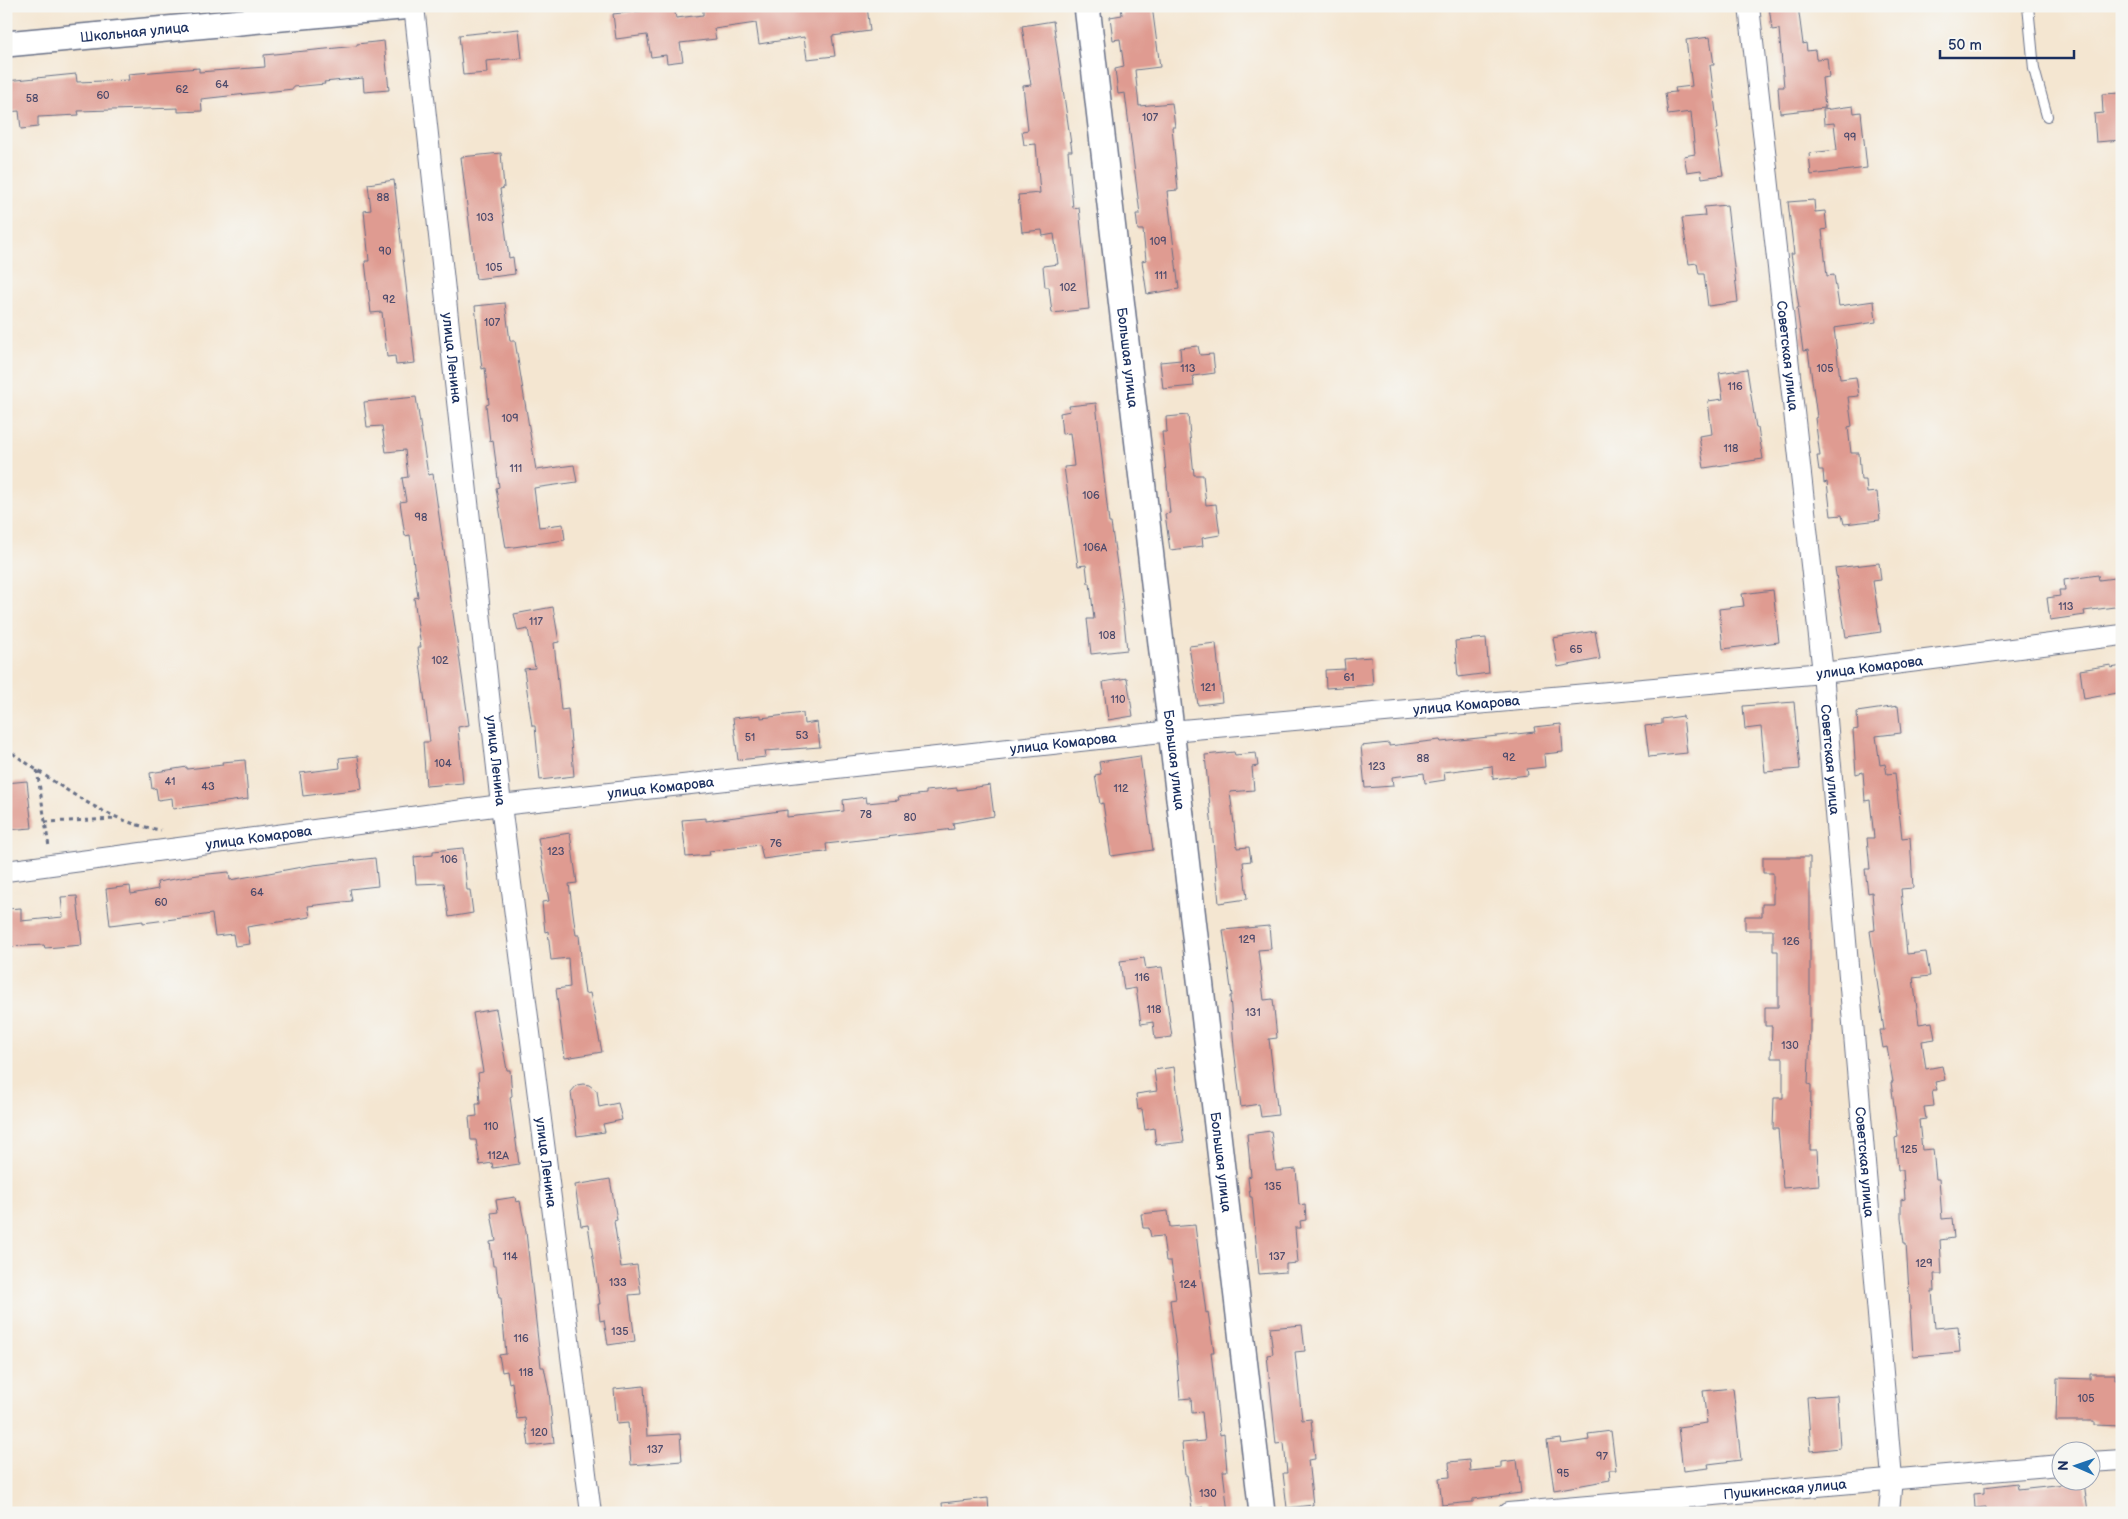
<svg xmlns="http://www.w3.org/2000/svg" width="2128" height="1519" viewBox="0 0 2128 1519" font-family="'Balsamiq Sans',sans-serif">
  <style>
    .building { fill: #df9b91 }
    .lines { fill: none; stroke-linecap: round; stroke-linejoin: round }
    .service-casing { stroke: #676f86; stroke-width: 12 }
    .minor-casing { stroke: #676f86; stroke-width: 22 }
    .tertiary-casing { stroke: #676f86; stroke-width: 28 }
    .path { stroke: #676f86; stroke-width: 3; stroke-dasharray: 4 4; stroke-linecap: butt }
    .service { stroke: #fff; stroke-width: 10 }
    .minor { stroke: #fff; stroke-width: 20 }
    .tertiary { stroke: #fff; stroke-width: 25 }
    .labels { text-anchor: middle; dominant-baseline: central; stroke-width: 4; stroke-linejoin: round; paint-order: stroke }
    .number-label { font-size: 11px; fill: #4c4a6b }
    .street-label { font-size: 14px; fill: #1b2f5e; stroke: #f6f6f2 }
  </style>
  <rect width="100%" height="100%" fill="#f6f6f2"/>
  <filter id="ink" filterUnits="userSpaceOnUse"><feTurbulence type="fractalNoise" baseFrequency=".02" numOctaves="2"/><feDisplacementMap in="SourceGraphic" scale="10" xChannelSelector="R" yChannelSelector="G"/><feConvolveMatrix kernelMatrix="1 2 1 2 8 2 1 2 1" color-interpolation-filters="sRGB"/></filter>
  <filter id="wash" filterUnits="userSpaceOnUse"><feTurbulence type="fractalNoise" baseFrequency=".0096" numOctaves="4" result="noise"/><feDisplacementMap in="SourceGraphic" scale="20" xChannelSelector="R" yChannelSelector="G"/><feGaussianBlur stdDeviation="1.12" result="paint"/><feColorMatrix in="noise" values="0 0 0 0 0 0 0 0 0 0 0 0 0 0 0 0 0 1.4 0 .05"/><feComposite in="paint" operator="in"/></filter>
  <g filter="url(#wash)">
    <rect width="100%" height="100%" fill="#f4e6d1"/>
    <g id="blocks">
      <path class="building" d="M710,6H867L870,31L832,36L835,56L807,59L804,37L759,44L756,23L714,29L716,39L680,43L683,61L667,63L666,55L651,57L647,35L616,39L613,14L674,7L676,18L703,15V10L711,9Z
        M1121,6H1152L1160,67L1135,70L1139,106L1172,103L1175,127H1172L1178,190L1167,191L1179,289L1147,294L1142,261L1146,260L1143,230H1138L1136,214H1140L1125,93L1118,94L1115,69L1124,67L1120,39L1113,40L1110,17L1122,15Z
        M1769,6H1798L1803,44L1806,43L1807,51L1815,50L1816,59L1827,58L1829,77L1822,78L1825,108L1780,113L1778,87H1784L1779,29L1772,30Z
        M1053,21L1072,151H1068L1073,208L1079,207L1089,309L1052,313L1049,287H1045L1043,266L1058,264L1054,234L1043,236L1042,230L1022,232L1018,195L1040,193L1036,144L1024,145L1022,131L1028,130L1023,86L1031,85L1022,26Z
        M519,29L522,58L486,61L487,73L463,75L459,35Z
        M1710,37L1714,65H1710L1718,129H1716L1723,175L1702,178L1701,170L1687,172L1684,156L1695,154L1691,112L1668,115L1665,93L1676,92L1675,88L1692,86L1686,40Z
        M384,41L389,90L364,92L363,78L324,82L325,84L293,87V89L201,99L202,111L178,112V108L78,111L79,115L38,117V127L21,129L19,111L6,112V81L76,74L77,82L129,80L128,74L199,68V72L265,67L264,55L357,46V44Z
        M2122,93V140L2096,142L2094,114L2103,113L2102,94Z
        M1853,106L1854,113L1861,112L1867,168L1811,175L1809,153L1837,150L1834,123L1824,124L1823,110Z
        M501,153L504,188L500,189L509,258L513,257L515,274L476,279L461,157Z
        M394,180L415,363L396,365L395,356L387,357L382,312L371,313L365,261H369L364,211L371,210L368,184Z
        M1814,200L1815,212L1825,211L1827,229L1822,230L1827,276L1834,275L1839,306L1874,301L1876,322L1834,328L1840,379L1856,377L1859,396L1848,397L1852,426L1848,427L1851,453H1859L1861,480H1866L1867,493L1877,492L1880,520L1844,524L1842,515L1831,516L1827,482L1824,483L1823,470H1819L1817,456H1820L1815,418L1817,417L1808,350L1803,351L1797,308H1799L1791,254H1794L1788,202Z
        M1727,205L1738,302L1708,306L1704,274H1699L1697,263L1689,264L1682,218L1705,216L1704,207Z
        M505,303L510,341H515L536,470L574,465L577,482L534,488L539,527L563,524L565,540L506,548L496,488L499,487L493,440L490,441L486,405L489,404L485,368L482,369L475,306Z
        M1198,346L1200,355L1213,354L1215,373L1193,376L1194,386L1163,389L1160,362L1181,360L1180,348Z
        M1747,369L1756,428H1758L1763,459L1704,468L1699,436L1712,434L1708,401L1723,399L1719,373Z
        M416,397L428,475L433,474L469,725L458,727L463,783L426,786L423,742H430L418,647H421L414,598L418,597L410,535L405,536L400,502L406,501L402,478L408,477L405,450L386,452L382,426L367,427L364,402Z
        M1096,403L1109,523H1111L1121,592L1127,650L1091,654L1087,619H1094L1090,583H1088L1086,565L1078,566L1064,467L1074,466L1070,433L1062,434L1060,413L1070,411L1069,406Z
        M1188,415L1194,475H1203L1206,505L1216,504L1220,535L1202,538L1203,546L1170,550L1165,514L1170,513L1162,432H1167L1166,417Z
        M1879,563L1881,580L1873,581L1881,632L1846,637L1835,568Z
        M2098,575L2099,580L2122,577V606L2084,611L2085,615L2050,620L2047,598L2060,596L2059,590H2065L2064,580Z
        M1773,590L1779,642L1723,649L1719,609L1744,606L1742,594Z
        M553,607L559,642L554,643L561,710L568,709L574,776L540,780L535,726H532L524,669L535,668L528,629L518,631L514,614Z
        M1595,631L1600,659L1558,667L1553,638Z
        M1486,638L1489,673L1458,677L1455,641Z
        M1216,643L1222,702L1198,705L1189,646Z
        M1371,657L1373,685L1326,688L1325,670L1345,669L1344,659Z
        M2111,665V668L2122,666V692L2084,699L2080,670Z
        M1127,678L1133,716L1108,720L1103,682Z
        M1794,702L1800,769L1765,772L1761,727L1745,729L1743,706Z
        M1898,706L1901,733L1876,736L1880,765L1885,764L1887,774L1895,773L1902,838L1910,837L1913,888L1901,889L1907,954L1926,952L1930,976L1913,978L1919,1024L1932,1022L1935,1039L1922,1041L1926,1069L1942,1066L1945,1080L1935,1082L1937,1090H1932L1934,1106L1924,1107L1926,1119L1919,1120L1922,1150L1933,1149L1936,1179H1939L1942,1219L1952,1218L1954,1238L1940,1240L1942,1274H1934L1935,1291H1932L1935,1328L1958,1326L1960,1352L1913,1356L1906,1243H1904L1901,1217V1200L1905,1199L1903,1170H1898L1895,1138L1898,1137L1891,1082H1893L1887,1047L1883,1048L1880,1030H1884L1870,931L1875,930L1872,892L1868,893L1865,869H1870L1867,838H1874L1870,800L1865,801L1863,772L1856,774L1853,730L1858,729L1857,712Z
        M803,713L804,724L817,722L820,747L765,751L766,757L738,760L733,718L761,715V718Z
        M1683,716L1687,753L1649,757L1645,726L1662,724V719Z
        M1561,724L1563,752L1544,754L1545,767L1527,769L1528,775L1493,779L1492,766L1444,772L1445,780L1425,783L1424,773L1392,777L1393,786L1365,788L1361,746L1389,743V746L1440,740L1441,742L1535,732L1534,727Z
        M1234,752L1235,755L1256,753L1258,766L1252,767L1254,790L1230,792L1237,848L1249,847L1251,861L1243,862L1247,899L1219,903L1205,755Z
        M358,756L362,789L303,796L300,773L340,768L339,758Z
        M1140,756L1153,850L1111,856L1103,803L1100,804L1095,775L1101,774L1099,762Z
        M245,760L248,799L173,809L172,798L158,800L156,788L152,789L150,773L187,767V769L223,765L222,762Z
        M27,781L32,828L6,830V783Z
        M990,785L994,816L953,823L954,829L826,844L827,852L800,854L763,859L760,845L709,851L710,855L686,857L682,820L706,818V821L787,810V817L844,811L843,800L866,797L867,803L899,800L898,797L926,794V791L957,788V790Z
        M570,833L577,883L569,884L576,935H579L581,957H580L585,994L590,993L602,1052L565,1058L556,989L570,987L568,958L551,960L548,931L545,932L542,902L549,901L538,838Z
        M463,848L467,890H470L473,913L449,917L444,883L416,884L414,857L433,855V851Z
        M1763,857H1810V1030L1808,1084L1811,1085L1810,1150H1817L1819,1185L1783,1188L1778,1129H1773L1774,1098H1783V1058H1771L1772,1026H1765V1007H1778V951H1773V930H1745V916H1762V904H1773V873H1763Z
        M375,858L378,886L350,889L352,901L308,906L310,917L247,927L250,944L235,946L233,934L215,936L212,914L143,923V921L110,925L106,889L130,886L131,894L158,889L157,882L198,875L229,872L230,880L313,865Z
        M77,896L82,945L45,948L44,945L6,947V909L21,908V921L63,917L61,897Z
        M1269,926L1271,949L1258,950L1264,1000L1273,999L1277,1038L1269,1039L1278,1115L1261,1117L1259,1104L1241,1107L1234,1048L1230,996H1232L1223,930Z
        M1144,958L1146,969L1162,967L1172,1037L1155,1039L1153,1022L1141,1024L1136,988L1124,990L1120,961Z
        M496,1009L507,1070H510L512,1096L510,1097L519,1164L493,1168L492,1163L480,1165L476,1140H471L469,1117L477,1116L476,1104H480L478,1073L483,1072L473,1013Z
        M1174,1067L1184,1142L1156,1145L1154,1128L1145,1130L1142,1109L1138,1110L1136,1094L1157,1091L1154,1070Z
        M583,1084L589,1085L597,1091L599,1107L618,1103L622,1120L603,1124L605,1132L577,1136L571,1092L577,1085Z
        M1271,1131L1276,1171L1296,1169L1299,1205L1305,1204L1306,1220L1300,1221L1301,1228H1295L1298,1263L1286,1264V1272L1259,1274L1252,1197H1250L1248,1177L1251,1176L1247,1134Z
        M610,1179L617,1220L614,1221L621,1267L637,1265L641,1294L629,1295L635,1341L608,1345L604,1320L600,1321L598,1304H600L588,1225L581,1226L575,1185Z
        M515,1197L516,1202L520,1201L526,1232L541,1367H544L549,1392L554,1443L529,1446L525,1418L517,1419L512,1382L509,1383L507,1371L502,1372L499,1355L506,1354L501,1298H499L496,1266H493L490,1242L496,1241L491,1213L498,1212L496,1200Z
        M1168,1211L1170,1227L1195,1225L1206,1313L1208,1312L1214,1352H1211L1220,1435L1224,1434L1227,1471H1223L1228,1513H1203V1507L1192,1509L1187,1475H1185L1182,1443L1205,1441L1202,1412L1192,1413L1191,1398L1180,1399L1176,1348L1170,1300L1176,1299L1171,1261H1166L1163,1236L1151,1237L1149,1228H1143L1141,1214Z
        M1302,1325L1305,1351L1295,1352L1302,1420L1311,1419L1315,1459L1308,1460L1313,1505L1287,1508L1283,1473H1287L1284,1443L1276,1444L1267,1355L1273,1354L1270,1328Z
        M2090,1374H2115V1379H2122V1426L2094,1425V1421H2056L2057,1378L2090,1379Z
        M644,1386L647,1436L680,1434L682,1461L631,1465L628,1423L617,1424L614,1389Z
        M1733,1388L1741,1460L1708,1464L1709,1468L1683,1471L1678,1427L1707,1423L1703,1391Z
        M1837,1395L1840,1448L1811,1451L1807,1397Z
        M1611,1431L1616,1470H1609L1610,1480L1554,1490L1547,1441L1561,1439L1562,1444L1589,1440L1588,1434Z
        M1469,1460L1470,1471L1501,1468V1462L1517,1460L1521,1493L1473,1499V1502L1442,1505L1439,1478L1450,1477L1449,1462Z
        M2084,1482L2088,1513H1987L1986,1507L1975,1508L1974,1494L1984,1493V1487L2017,1483L2018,1489Z
        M988,1498L989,1513H943L942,1503Z"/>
    </g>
  </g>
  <g filter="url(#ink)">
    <use href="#blocks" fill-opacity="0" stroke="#676f86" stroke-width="1"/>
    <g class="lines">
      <g class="service-casing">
        <path id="service" d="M2028,6L2034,69L2047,116"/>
      </g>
      <g class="minor-casing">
        <g id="minor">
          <path id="s1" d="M414,6L501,805L591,1513"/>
          <path id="s2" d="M1749,6L1823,673L1892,1478L1889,1513"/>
          <path id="s3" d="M6,871L501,805L1171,731L1823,673L2122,635"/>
          <path d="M2090,1462L2122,1460"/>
          <path id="s4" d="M1508,1513L2060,1465"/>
        </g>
      </g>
      <g class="tertiary-casing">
        <g id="tertiary">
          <path id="s5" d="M1087,6L1262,1513"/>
          <path id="s6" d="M6,44L411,6"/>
        </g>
      </g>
      <path class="path" d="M6,749C53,780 104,822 161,830
        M37,770L49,847
        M45,822L117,819"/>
      <use href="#service" class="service"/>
      <use href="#minor" class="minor"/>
      <use href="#tertiary" class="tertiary"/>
    </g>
  </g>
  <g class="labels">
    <g class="number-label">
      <text x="222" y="84">64</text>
      <text x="182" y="89">62</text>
      <text x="103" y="95">60</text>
      <text x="32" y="98">58</text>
      <text x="1150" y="117">107</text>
      <text x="1850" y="137">99</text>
      <text x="383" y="197">88</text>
      <text x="485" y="217">103</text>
      <text x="1158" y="241">109</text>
      <text x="385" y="251">90</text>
      <text x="494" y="267">105</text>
      <text x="1161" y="275">111</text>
      <text x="1068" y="287">102</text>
      <text x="389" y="299">92</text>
      <text x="492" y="322">107</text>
      <text x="1188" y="368">113</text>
      <text x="1825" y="368">105</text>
      <text x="1735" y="386">116</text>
      <text x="510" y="418">109</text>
      <text x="1731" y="448">118</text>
      <text x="516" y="468">111</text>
      <text x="1091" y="495">106</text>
      <text x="421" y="517">98</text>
      <text x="1095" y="547">106А</text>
      <text x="2066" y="606">113</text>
      <text x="536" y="621">117</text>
      <text x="1107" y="635">108</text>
      <text x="1576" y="649">65</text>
      <text x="440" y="660">102</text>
      <text x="1349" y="677">61</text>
      <text x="1208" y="687">121</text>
      <text x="1118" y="699">110</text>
      <text x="802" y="735">53</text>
      <text x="750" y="737">51</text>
      <text x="1509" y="757">92</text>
      <text x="1423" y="758">88</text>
      <text x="443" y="763">104</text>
      <text x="1377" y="766">123</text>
      <text x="170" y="781">41</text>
      <text x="208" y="786">43</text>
      <text x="1121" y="788">112</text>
      <text x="866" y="814">78</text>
      <text x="910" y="817">80</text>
      <text x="776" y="843">76</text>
      <text x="556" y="851">123</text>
      <text x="449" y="859">106</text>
      <text x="257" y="892">64</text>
      <text x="161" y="902">60</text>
      <text x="1247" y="939">129</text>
      <text x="1791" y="941">126</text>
      <text x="1142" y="977">116</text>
      <text x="1154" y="1009">118</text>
      <text x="1253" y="1012">131</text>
      <text x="1790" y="1045">130</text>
      <text x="491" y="1126">110</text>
      <text x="1909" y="1149">125</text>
      <text x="498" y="1155">112А</text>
      <text x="1273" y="1186">135</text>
      <text x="510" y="1256">114</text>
      <text x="1277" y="1256">137</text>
      <text x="1924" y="1263">129</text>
      <text x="618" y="1282">133</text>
      <text x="1188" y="1284">124</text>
      <text x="620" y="1331">135</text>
      <text x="521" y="1338">116</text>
      <text x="526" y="1372">118</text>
      <text x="2086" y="1398">105</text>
      <text x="539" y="1432">120</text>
      <text x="655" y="1449">137</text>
      <text x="1602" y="1456">97</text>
      <text x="1563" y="1473">95</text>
      <text x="1208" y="1493">130</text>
    </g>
    <g class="street-label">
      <text stroke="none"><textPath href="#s6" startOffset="129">Школьная улица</textPath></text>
      <text stroke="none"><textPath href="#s2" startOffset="352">Советская улица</textPath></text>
      <text stroke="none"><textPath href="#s5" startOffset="354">Большая улица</textPath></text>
      <text stroke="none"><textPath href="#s1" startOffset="354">улица Ленина</textPath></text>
      <text stroke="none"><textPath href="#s3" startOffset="1875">улица Комарова</textPath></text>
      <text stroke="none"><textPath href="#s3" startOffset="1470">улица Комарова</textPath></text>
      <text stroke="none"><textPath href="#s3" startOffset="1065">улица Комарова</textPath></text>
      <text stroke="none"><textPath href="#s2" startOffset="758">Советская улица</textPath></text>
      <text stroke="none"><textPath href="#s1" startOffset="759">улица Ленина</textPath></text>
      <text stroke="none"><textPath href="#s5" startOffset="759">Большая улица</textPath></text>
      <text stroke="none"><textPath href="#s3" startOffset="660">улица Комарова</textPath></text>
      <text stroke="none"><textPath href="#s3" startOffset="255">улица Комарова</textPath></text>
      <text stroke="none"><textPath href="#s1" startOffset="1164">улица Ленина</textPath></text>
      <text stroke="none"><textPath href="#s5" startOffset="1164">Большая улица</textPath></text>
      <text stroke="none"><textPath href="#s2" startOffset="1162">Советская улица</textPath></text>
      <text stroke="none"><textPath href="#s4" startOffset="278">Пушкинская улица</textPath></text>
    </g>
  </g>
  <rect width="2128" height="1519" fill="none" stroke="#f6f6f2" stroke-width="25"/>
  <g transform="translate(2076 1466) rotate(272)"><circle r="24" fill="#f6f6f2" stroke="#9ea6b7"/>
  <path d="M0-4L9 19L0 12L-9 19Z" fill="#1f6fb2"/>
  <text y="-8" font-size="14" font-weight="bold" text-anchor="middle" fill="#1b2f5e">N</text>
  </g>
  <path d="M1940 50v8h134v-8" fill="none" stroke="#1b2f5e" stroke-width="2.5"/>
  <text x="1948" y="50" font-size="15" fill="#1b2f5e" stroke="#f6f6f2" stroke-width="4" paint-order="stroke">50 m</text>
</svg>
